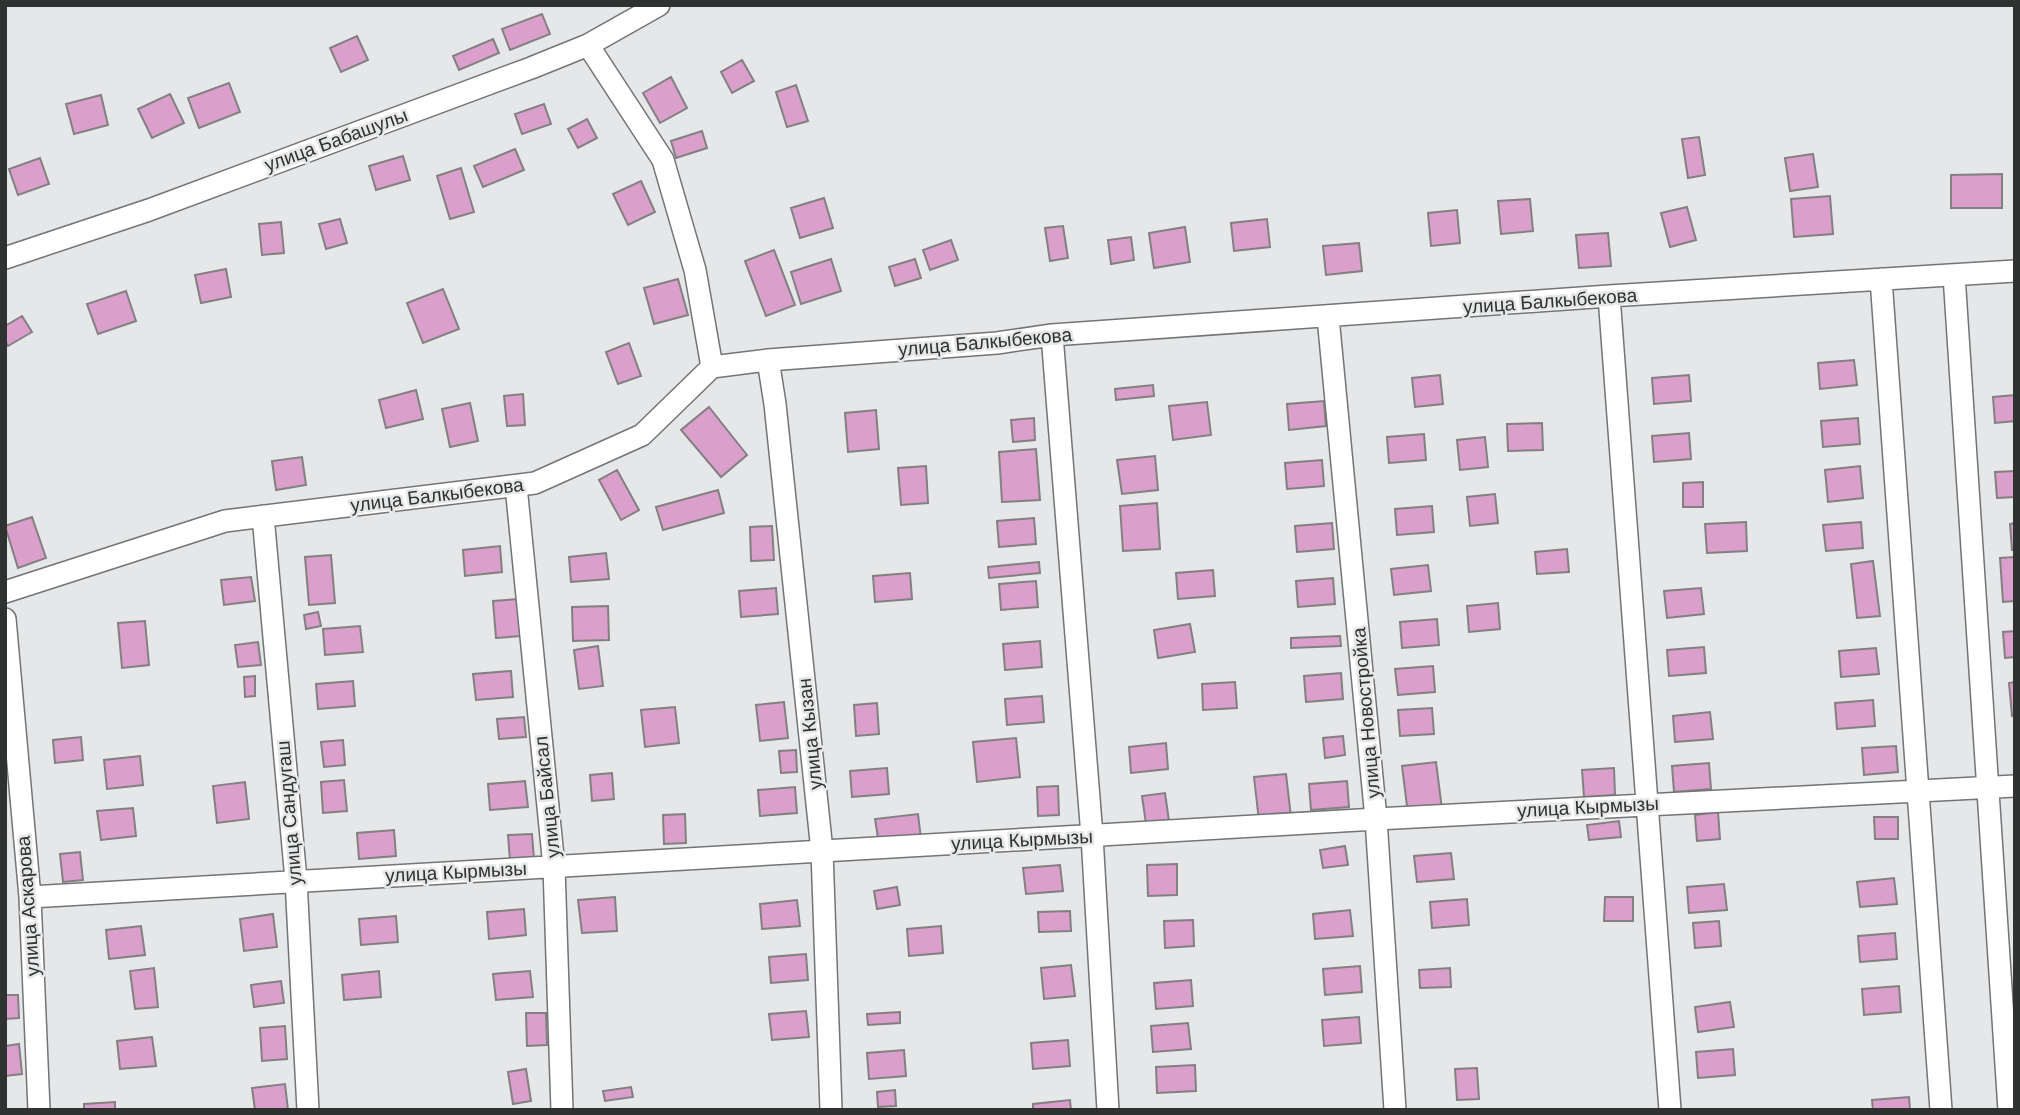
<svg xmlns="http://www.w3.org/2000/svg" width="2020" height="1115" viewBox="0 0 2020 1115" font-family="Arial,sans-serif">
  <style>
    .building { fill: #da9fca; stroke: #828081; stroke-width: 2 }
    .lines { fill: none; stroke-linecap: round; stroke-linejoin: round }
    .street-casing { stroke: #727475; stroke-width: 24 }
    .street { stroke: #fff; stroke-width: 21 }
    .labels { text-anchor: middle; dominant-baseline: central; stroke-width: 5; stroke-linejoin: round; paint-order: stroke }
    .street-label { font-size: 19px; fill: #303131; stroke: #e6e7e9 }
  </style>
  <rect width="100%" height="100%" fill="#e6e7e9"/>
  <path class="building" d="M542,14L550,34L510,50L502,29Z
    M357,36L368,60L341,72L330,48Z
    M493,39L499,53L459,70L453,56Z
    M742,60L754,81L732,93L721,72Z
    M671,77L687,108L660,123L643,93Z
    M229,83L240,112L199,128L188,98Z
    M796,85L808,121L787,127L776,92Z
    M170,94L184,123L152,138L138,109Z
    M101,95L108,125L74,134L66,104Z
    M544,104L551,124L522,134L515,114Z
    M587,119L597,138L578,148L568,129Z
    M702,131L707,148L676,158L671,141Z
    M1699,137L1705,175L1688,178L1682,139Z
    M515,149L524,170L483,187L474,166Z
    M1813,154L1818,187L1790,191L1785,158Z
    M403,156L410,180L376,190L369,166Z
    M40,158L49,184L18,195L9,169Z
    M461,168L474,212L450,219L437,176Z
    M2002,174V208H1951V175Z
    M641,181L655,212L628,225L613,194Z
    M1830,196L1833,234L1794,237L1791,199Z
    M824,198L833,228L800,238L791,208Z
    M1530,199L1533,231L1501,234L1498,201Z
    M1687,207L1696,240L1670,247L1661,213Z
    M1457,210L1460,243L1431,246L1428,213Z
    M340,219L347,243L326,249L319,224Z
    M1267,219L1270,247L1234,251L1231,223Z
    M281,222L284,253L262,255L259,224Z
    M1063,226L1068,258L1050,261L1045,228Z
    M1185,227L1190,262L1154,268L1149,233Z
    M1608,233L1611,266L1579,268L1576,235Z
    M1131,237L1134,260L1111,264L1108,240Z
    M951,240L958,260L930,270L923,250Z
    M1359,243L1362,271L1326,275L1323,246Z
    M774,250L795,305L766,316L745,261Z
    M831,259L841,291L801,304L791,272Z
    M915,259L921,278L895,286L889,267Z
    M226,269L231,297L201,303L195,275Z
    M678,279L688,315L654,324L644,288Z
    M443,289L459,329L423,343L407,303Z
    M126,291L136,321L98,334L87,304Z
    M22,316L32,332L8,346L5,341V326Z
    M629,343L641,376L618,384L606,352Z
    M1854,360L1857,385L1820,389L1818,363Z
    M1440,375L1443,404L1415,407L1412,378Z
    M1689,375L1691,401L1654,404L1652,378Z
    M1153,385L1154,396L1116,400L1115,389Z
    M416,390L423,419L386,428L379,400Z
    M523,394L525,425L507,426L504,396Z
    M2015,395V421L1995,423L1993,397Z
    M1324,401L1326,426L1289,430L1287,404Z
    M1207,402L1211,435L1173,440L1169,406Z
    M470,403L478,441L450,447L442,409Z
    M709,407L747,455L721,477L681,430Z
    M876,410L879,449L848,452L845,413Z
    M1034,418L1035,440L1013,442L1011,420Z
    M1858,418L1860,444L1823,447L1821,421Z
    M1542,423L1543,450L1508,451L1507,424Z
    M1689,433L1691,459L1654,462L1652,436Z
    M1424,434L1426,460L1389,463L1387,437Z
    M1485,437L1488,467L1460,470L1457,440Z
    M1036,449L1040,500L1002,502L999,452Z
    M1155,456L1158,490L1122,494L1117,460Z
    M302,457L306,485L276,490L272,461Z
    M1322,460L1324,486L1287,489L1285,463Z
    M926,466L928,503L901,505L898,468Z
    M1860,466L1863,498L1828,502L1825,470Z
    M617,470L639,510L621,520L599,480Z
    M2015,471V497L1997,498L1995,472Z
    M1703,482V507H1683V483Z
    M718,490L724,513L663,530L656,507Z
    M1495,494L1498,523L1470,526L1467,497Z
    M1157,503L1160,549L1123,551L1120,506Z
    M1432,506L1434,532L1397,535L1395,509Z
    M32,517L46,558L18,568L5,526Z
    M1034,518L1036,544L999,547L997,521Z
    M1746,522L1747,551L1707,553L1705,524Z
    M1861,522L1863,548L1826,551L1823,525Z
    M1332,523L1334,549L1297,552L1295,526Z
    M2015,523V550H2012L2010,524Z
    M772,526L774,560L751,561L750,527Z
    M500,546L502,572L465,576L463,550Z
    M1567,549L1569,572L1537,574L1535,552Z
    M606,553L609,579L571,582L569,557Z
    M331,555L335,603L309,605L305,557Z
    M2015,557V601L2003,602L2000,558Z
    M1873,561L1880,616L1857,618L1851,564Z
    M1039,562L1040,573L989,578L988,567Z
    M1428,565L1431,591L1394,595L1391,569Z
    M1213,570L1215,596L1178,599L1176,573Z
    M910,573L912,599L875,602L873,576Z
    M251,577L255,601L224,605L221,580Z
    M1333,578L1335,604L1298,607L1296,581Z
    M1036,581L1038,607L1001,610L999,584Z
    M776,588L778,614L741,617L739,591Z
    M1701,588L1704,614L1667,618L1664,591Z
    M518,599L521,636L496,638L493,601Z
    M1498,603L1500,629L1469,632L1467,606Z
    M608,606L609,640L573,641L572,607Z
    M318,612L321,626L306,629L304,615Z
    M1437,619L1439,645L1402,648L1400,622Z
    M145,621L149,665L122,668L118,623Z
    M1190,624L1195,652L1158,658L1154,630Z
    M360,626L363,652L325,655L323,629Z
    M2015,631V657L2005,658L2003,632Z
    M1340,636L1341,646L1291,648V638Z
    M1040,641L1042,667L1005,670L1003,644Z
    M258,642L261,665L238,667L235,645Z
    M598,646L603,686L579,689L574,650Z
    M1704,647L1706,673L1669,676L1667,650Z
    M1876,648L1879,674L1841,677L1839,651Z
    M1433,666L1435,692L1398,695L1395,669Z
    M511,671L513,697L476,700L473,674Z
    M1341,673L1343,699L1306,702L1304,676Z
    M255,676V696L245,697L244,677Z
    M353,681L355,706L318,709L316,684Z
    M1235,682L1237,708L1203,710L1202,684Z
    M2015,682V715L2012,716L2009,683Z
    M1042,696L1044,722L1007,725L1005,699Z
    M1873,700L1875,726L1837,729L1835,703Z
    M784,702L788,738L760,741L756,705Z
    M877,703L879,734L856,736L854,705Z
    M675,707L679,743L645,747L641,710Z
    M1432,708L1434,734L1400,736L1398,710Z
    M1710,712L1713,739L1675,742L1673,716Z
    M524,717L526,737L499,739L497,719Z
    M1343,736L1345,755L1325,758L1323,738Z
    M81,737L83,760L55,763L53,740Z
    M1016,738L1020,777L977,782L973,742Z
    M343,740L345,765L324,767L321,742Z
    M1166,743L1168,769L1131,773L1129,747Z
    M1896,746L1898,772L1864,775L1862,748Z
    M796,750L797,772L781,773L779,751Z
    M140,756L143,785L107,789L104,760Z
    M1436,762L1442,809L1408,814L1402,766Z
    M1709,763L1711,789L1674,792L1672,766Z
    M887,768L889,794L852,797L850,771Z
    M1614,768L1615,795L1584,797L1582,770Z
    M612,773L614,799L592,801L590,775Z
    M1286,774L1291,817L1259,821L1254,777Z
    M344,780L347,811L323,813L321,782Z
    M525,781L528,807L490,810L488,784Z
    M1347,781L1349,807L1311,810L1309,784Z
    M245,782L249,819L217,823L213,786Z
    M1058,786L1059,815L1038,816L1037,787Z
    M795,787L797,813L760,816L758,790Z
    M1165,793L1169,821L1146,824L1142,796Z
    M133,808L136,836L101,840L97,811Z
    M1718,812L1720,839L1697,841L1695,815Z
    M685,814L686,843L664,844L663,815Z
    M918,814L921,839L879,844L875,819Z
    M1874,817H1898V839H1875Z
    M1619,821L1621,837L1589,840L1587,825Z
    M394,830L396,856L359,859L357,833Z
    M532,834L534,859L510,861L508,835Z
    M1345,846L1348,865L1323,868L1320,850Z
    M80,852L83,880L63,882L60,854Z
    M1451,853L1454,879L1417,882L1414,856Z
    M1177,864V895L1148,896L1147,865Z
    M1060,865L1063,891L1026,894L1023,868Z
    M1894,878L1897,904L1860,907L1857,882Z
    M1724,884L1727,910L1689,913L1687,887Z
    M897,887L900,905L877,909L874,891Z
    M615,897L617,931L582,933L578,900Z
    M1605,897H1633V921H1604Z
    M1467,899L1469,925L1432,928L1430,902Z
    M797,900L800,926L762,929L760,904Z
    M524,909L526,935L489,939L487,912Z
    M1350,910L1353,936L1315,939L1313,914Z
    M1070,911L1071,931L1039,932L1038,912Z
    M273,914L277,947L244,951L240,919Z
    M396,916L398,942L361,945L359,919Z
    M1193,920L1194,946L1165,948L1164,921Z
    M1719,921L1721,946L1695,948L1693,923Z
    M141,926L145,955L109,959L106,930Z
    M941,926L943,953L909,956L907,929Z
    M1895,933L1897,959L1860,962L1858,936Z
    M806,954L808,980L771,983L769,957Z
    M1071,965L1075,996L1044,999L1041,968Z
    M1360,966L1362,992L1325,995L1323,969Z
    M154,968L158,1007L135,1009L130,971Z
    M1450,968L1451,987L1420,988L1419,970Z
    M379,971L381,997L344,1000L342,975Z
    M530,971L533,997L496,1000L493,974Z
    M1191,980L1193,1006L1156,1009L1154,983Z
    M281,981L284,1003L254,1007L251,985Z
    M1899,986L1901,1012L1864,1015L1862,989Z
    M5,995H18L19,1018L5,1019Z
    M1730,1002L1734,1027L1698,1032L1695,1007Z
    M806,1011L809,1037L772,1040L769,1014Z
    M900,1012V1023L868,1025L867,1014Z
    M526,1013H546L547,1045L527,1046Z
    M1359,1017L1361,1043L1324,1046L1322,1020Z
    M1188,1023L1191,1049L1153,1052L1151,1026Z
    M285,1026L287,1059L262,1061L260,1028Z
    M152,1037L156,1066L120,1069L117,1041Z
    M1068,1040L1070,1066L1033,1069L1031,1043Z
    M19,1044L22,1074L5,1076V1046Z
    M1733,1049L1735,1075L1698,1078L1696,1052Z
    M904,1050L906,1076L869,1079L867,1053Z
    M1195,1065L1196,1091L1157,1093L1156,1067Z
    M1477,1068L1479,1099L1457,1100L1455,1069Z
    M526,1069L531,1101L513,1104L508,1072Z
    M285,1084L288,1110H255L252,1088Z
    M631,1087L633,1097L605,1101L603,1091Z
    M895,1090L896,1106L878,1107L877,1092Z
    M1909,1097L1910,1110H1873L1872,1100Z
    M1070,1100L1071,1110H1033V1104Z
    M115,1102V1110H84V1104Z"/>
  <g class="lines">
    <g class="street-casing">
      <path id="street" d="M588,45L663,160L695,270L712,367
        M5,258L149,210L531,68L588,45L659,5
        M1954,275L2009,1110
        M1881,279L1941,1110
        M1609,296L1670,1110
        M1328,317L1376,819L1395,1110
        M1052,335L1092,836L1108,1110
        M768,360L775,404L822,851L831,1110
        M516,486L554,867L562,1110
        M263,516L296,880L308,1110
        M5,592L225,521L535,483L642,435L712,367L768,360L997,343L1052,335L1609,296L2015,271
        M5,619L30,897L39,1110
        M30,897L1376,819L2015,786"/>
    </g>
    <use href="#street" class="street"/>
  </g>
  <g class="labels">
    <g class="street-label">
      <text transform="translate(336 140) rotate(-20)">улица Бабашулы</text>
      <text transform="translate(1550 301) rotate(-4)">улица Балкыбекова</text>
      <text transform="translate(985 342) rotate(-5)">улица Балкыбекова</text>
      <text transform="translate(437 495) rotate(-7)">улица Балкыбекова</text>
      <text transform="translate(1366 713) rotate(-95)">улица Новостройка</text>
      <text transform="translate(810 734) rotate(-96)">улица Кызан</text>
      <text transform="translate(547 797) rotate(-96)">улица Байсал</text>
      <text transform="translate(1588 807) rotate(-3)">улица Кырмызы</text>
      <text transform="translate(289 813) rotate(-95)">улица Сандугаш</text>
      <text transform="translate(1022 840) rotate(-3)">улица Кырмызы</text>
      <text transform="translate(456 872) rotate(-3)">улица Кырмызы</text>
      <text transform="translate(28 906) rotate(-94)">улица Аскарова</text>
    </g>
  </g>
  <rect width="2020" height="1115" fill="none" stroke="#303131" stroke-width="14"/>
</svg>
